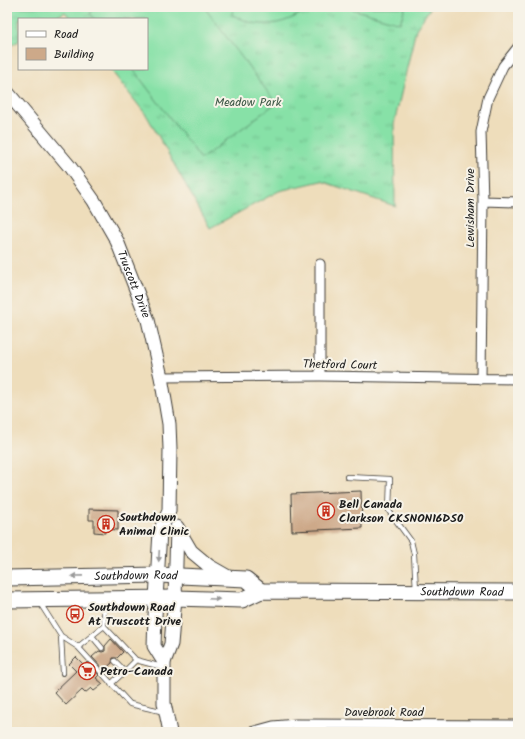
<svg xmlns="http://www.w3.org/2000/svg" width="525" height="739" viewBox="0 0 525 739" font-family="Kalam,sans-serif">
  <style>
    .grass { fill: url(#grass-tufts); stroke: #527e62 }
    .garden { fill: #87e1a7; stroke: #527e62 }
    .building { fill: #cda989 }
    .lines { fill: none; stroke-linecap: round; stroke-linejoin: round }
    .lane-casing { stroke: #3c3934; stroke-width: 6 }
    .street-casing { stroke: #3c3934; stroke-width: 11 }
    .secondary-casing { stroke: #3c3934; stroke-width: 15 }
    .primary-casing { stroke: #3c3934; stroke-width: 17 }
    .lane { stroke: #fff; stroke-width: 4.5 }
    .street { stroke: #fff; stroke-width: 9 }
    .secondary { stroke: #fff; stroke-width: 13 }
    .primary { stroke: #fff; stroke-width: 15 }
    .oneway { fill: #999 }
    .labels { text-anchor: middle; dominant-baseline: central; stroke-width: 4; stroke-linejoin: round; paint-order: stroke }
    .park-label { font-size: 12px; fill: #3c5746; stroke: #f7f3e8 }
    .street-label { font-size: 12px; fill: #1c1c1c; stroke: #f7f3e8 }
    .poi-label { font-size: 12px; font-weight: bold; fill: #1c1c1c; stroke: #f7f3e8; text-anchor: start }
  </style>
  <defs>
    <pattern id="grass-tufts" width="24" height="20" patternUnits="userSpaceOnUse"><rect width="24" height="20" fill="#87e1a7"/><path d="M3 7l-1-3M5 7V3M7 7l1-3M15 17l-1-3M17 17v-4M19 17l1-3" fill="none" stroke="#74c08f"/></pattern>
  </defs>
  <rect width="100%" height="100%" fill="#f7f3e8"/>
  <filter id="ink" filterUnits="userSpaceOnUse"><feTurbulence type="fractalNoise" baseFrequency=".025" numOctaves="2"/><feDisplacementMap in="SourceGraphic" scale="8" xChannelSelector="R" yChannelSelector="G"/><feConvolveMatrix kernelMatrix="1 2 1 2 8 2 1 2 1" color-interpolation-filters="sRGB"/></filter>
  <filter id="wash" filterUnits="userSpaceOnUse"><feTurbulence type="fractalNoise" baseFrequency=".012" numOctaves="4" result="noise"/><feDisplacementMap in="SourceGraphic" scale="16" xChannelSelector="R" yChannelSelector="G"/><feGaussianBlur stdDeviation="0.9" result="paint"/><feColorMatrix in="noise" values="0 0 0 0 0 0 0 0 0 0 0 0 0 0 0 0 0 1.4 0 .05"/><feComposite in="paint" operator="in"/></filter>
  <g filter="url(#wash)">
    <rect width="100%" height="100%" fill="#edb"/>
    <path class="grass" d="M7,7H431L416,29L394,124L395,206L321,181L279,191L210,228L147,116L110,69H147V19H71L65,12L53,19H19V41L8,47L7,45Z"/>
    <path class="garden" d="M98,7H204L276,103L201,159L133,69H147V19H95L90,13Z
      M233,7H311C292,20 276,27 252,23C245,21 238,17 232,15Z
      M345,7H405L400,23Z"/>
    <g id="blocks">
      <path class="building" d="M361,491L362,528L292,531L291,494Z
        M89,509L118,510V530L105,529V533L94,532V520H89Z
        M111,639L123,652L117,658H113L112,663L104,670L92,657L99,651L102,652L105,651V646Z
        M76,657L84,665L87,662L99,675L96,678L103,684L94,691L91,688L85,693L82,690L66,705L54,692L76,671L69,664Z"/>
    </g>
  </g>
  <g filter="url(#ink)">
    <use href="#blocks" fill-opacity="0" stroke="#3c3934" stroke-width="1"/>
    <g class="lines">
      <g class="lane-casing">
        <path id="lane" d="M347,477L390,479L389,511L411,541L414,554L416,590
          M40,603L61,636L78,647L104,626V610L109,601
          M104,626L136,660L162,667
          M61,636L63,673
          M92,636L102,648
          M78,647L130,704L165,712
          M115,661L125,671L136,660
          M111,684L125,671"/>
      </g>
      <g class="street-casing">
        <path id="street" d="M483,201L518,202
          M320,264V376
          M161,377L320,376L518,379
          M481,379L483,201L481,132L488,98L503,66L518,47
          M251,732L273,726L296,724L518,725"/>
      </g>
      <g class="secondary-casing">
        <g id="secondary">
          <path id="s1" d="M7,92L70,167L94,201L117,241L148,320L161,377L169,424L170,449L169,511L160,531L155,616L154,646L164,662"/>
          <path d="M177,527L191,551L209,566L230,578"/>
          <path d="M170,732L164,703V662L171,644L175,598L177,528"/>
        </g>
      </g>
      <g class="primary-casing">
        <g id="primary">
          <path id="s2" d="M7,578L158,575L246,579L261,591"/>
          <path id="s3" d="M7,600L175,598L242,600L261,591L518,592"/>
        </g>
      </g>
      <use href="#lane" class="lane"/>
      <use href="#street" class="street"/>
      <use href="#secondary" class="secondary"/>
      <use href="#primary" class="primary"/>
    </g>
    <defs><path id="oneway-solid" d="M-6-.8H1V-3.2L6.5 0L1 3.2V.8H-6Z"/></defs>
    <g class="oneway">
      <use href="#oneway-solid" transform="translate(159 556) rotate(93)"/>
      <use href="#oneway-solid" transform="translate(77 576) rotate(179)"/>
      <use href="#oneway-solid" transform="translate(214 599) rotate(2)"/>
    </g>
  </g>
  <defs>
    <g id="building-ring" transform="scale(0.9)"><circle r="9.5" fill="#f7f3e8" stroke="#c8321e" stroke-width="1.5"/><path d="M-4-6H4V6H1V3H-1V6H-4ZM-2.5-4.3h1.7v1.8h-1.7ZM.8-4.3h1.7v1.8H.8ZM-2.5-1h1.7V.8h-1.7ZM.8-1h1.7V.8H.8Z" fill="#c8321e"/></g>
    <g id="bus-ring" transform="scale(0.9)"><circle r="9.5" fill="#f7f3e8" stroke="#c8321e" stroke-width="1.5"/><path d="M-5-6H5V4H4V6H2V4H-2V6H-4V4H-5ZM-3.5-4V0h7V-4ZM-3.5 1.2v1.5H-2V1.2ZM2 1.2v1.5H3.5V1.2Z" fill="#c8321e"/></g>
    <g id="supermarket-ring" transform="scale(0.9)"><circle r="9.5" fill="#f7f3e8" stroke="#c8321e" stroke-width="1.5"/><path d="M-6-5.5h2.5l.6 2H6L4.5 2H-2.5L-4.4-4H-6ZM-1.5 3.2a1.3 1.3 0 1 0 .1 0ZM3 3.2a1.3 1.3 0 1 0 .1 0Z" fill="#c8321e"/></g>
  </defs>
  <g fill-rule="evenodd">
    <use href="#building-ring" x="326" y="511"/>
    <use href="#building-ring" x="106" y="524"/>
    <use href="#bus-ring" x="75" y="614"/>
    <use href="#supermarket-ring" x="87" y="671"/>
  </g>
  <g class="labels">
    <g class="park-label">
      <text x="248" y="102">Meadow Park</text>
    </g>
    <g class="street-label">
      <text transform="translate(470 208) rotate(-90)">Lewisham Drive</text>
      <text stroke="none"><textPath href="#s1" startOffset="232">Truscott Drive</textPath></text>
      <text transform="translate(340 365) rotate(1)">Thetford Court</text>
      <text stroke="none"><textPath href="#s2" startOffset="129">Southdown Road</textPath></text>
      <text stroke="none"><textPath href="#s3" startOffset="457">Southdown Road</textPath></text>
      <text x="384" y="712">Davebrook Road</text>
    </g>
    <g class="poi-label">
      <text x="339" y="504">Bell Canada<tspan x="339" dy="14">Clarkson CKSNON16DS0</tspan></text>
      <text x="119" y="517">Southdown<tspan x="119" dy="14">Animal Clinic</tspan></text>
      <text x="88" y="607">Southdown Road<tspan x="88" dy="14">At Truscott Drive</tspan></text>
      <text x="100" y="671">Petro-Canada</text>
    </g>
  </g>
  <rect width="525" height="739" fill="none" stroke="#f7f3e8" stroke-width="24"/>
  <rect x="18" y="18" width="130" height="52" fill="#f7f3e8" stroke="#9f9d96"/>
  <rect x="26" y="31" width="20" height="6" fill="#ffffff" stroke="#9f9d96"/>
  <text x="54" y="38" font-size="12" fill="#1c1c1c">Road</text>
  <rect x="26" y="48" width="20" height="12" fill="#cda989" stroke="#9f9d96"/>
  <text x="54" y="58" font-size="12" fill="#1c1c1c">Building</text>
</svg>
